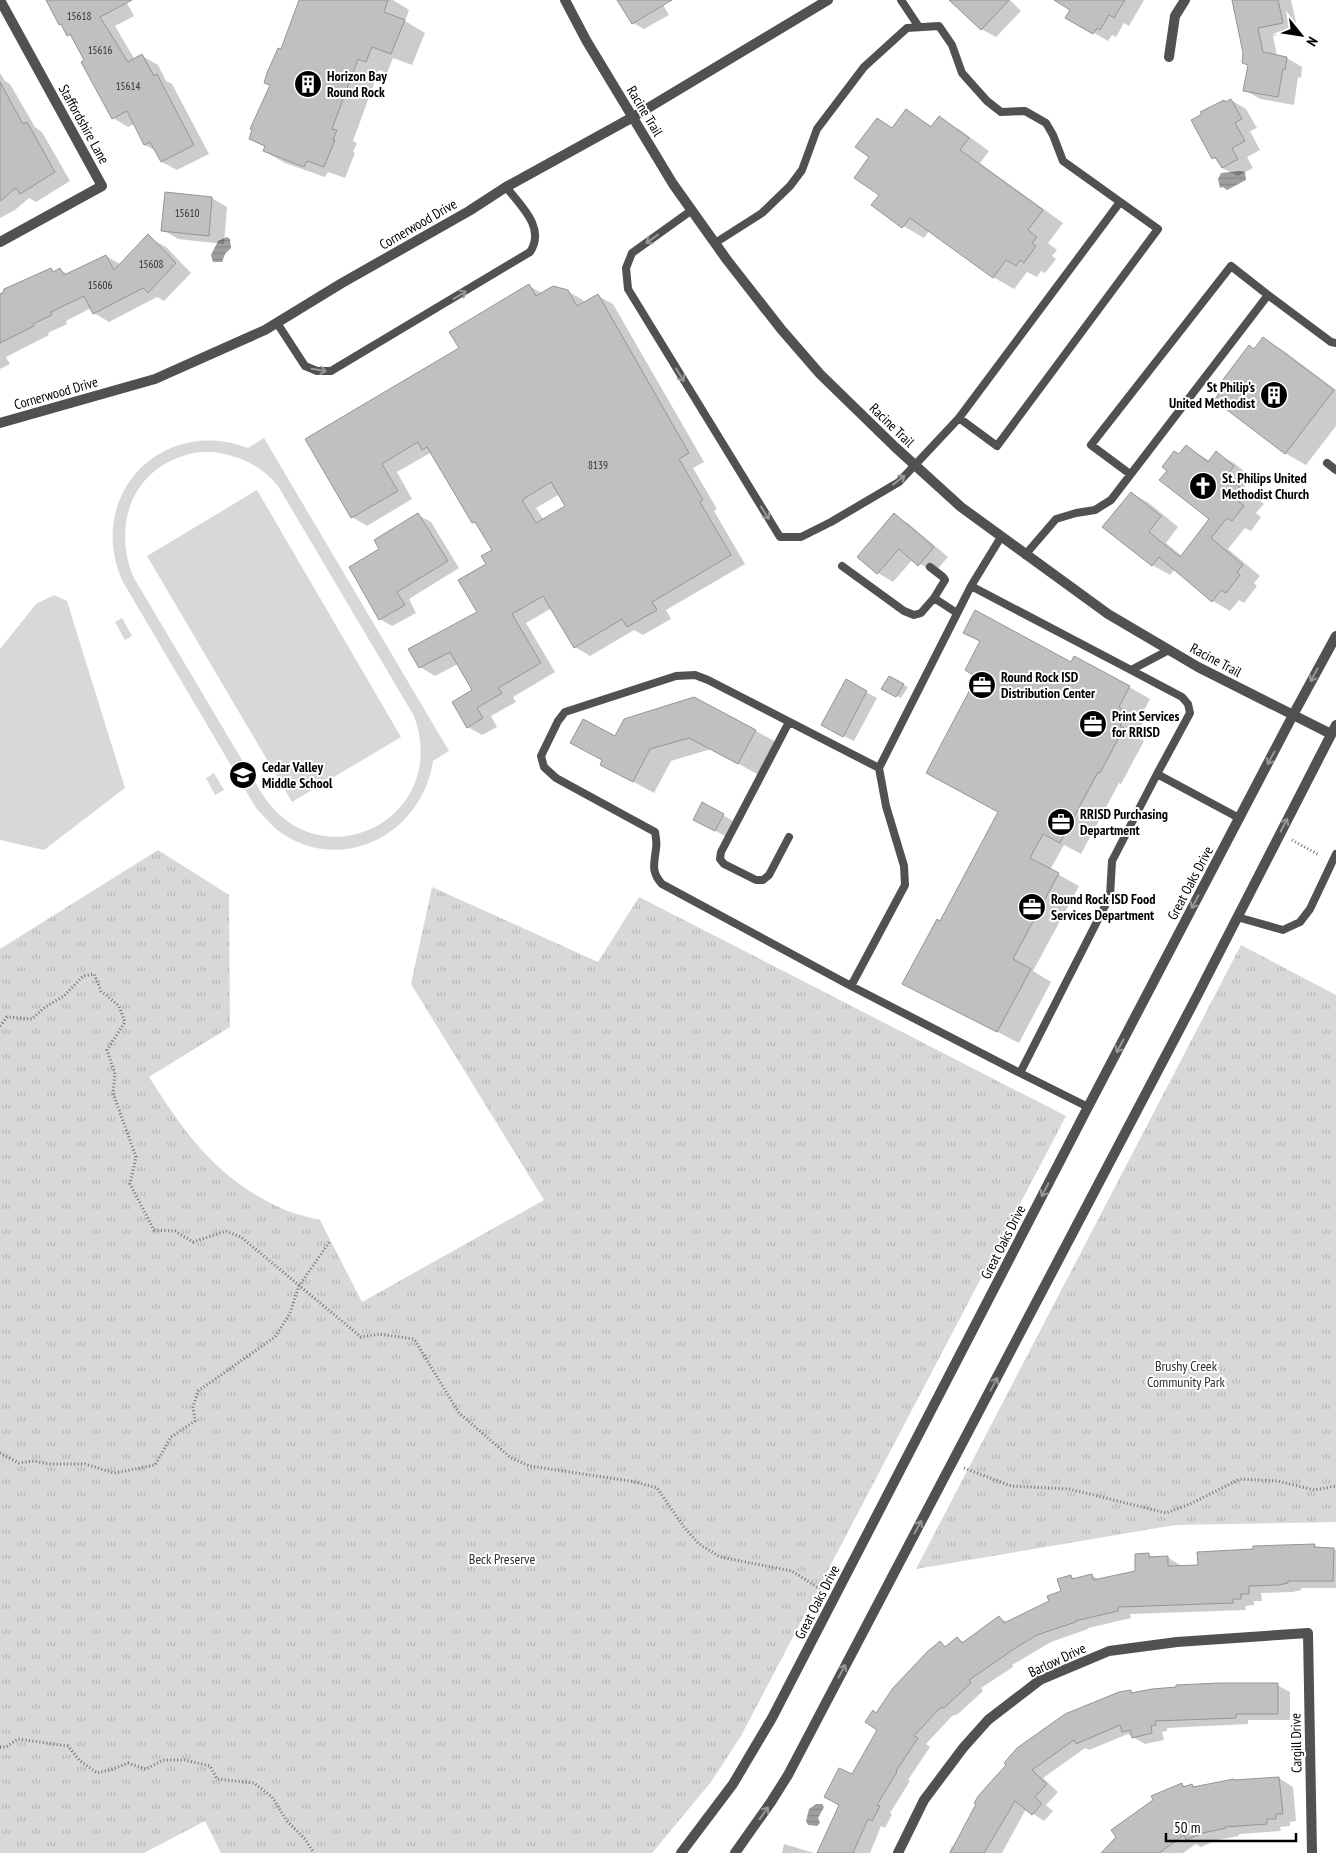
<svg xmlns="http://www.w3.org/2000/svg" width="1336" height="1853" viewBox="0 0 1336 1853" font-family="'PT Sans Narrow',sans-serif">
  <style>
    .green { fill: #d8d8d8; fill-rule: evenodd }
    .park { fill: url(#park-tufts) }
    .water { fill: url(#water-rules) }
    .shadow { fill: #0003; fill-rule: evenodd }
    .building { fill: #c0c0c0; stroke: #959595; fill-rule: evenodd }
    .lines { fill: none; stroke-linecap: round; stroke-linejoin: round }
    .path { stroke: #737373; stroke-width: 3; stroke-dasharray: 1 2.5; stroke-linecap: butt }
    .service { stroke: #515151; stroke-width: 8 }
    .minor { stroke: #515151; stroke-width: 10 }
    .tertiary { stroke: #515151; stroke-width: 10 }
    .oneway { stroke: #979797 }
    .labels { text-anchor: middle; dominant-baseline: central; stroke-width: 4; stroke-linejoin: round; paint-order: stroke }
    .number-label { font-size: 11px; fill: #303030 }
    .poi-label { font-size: 14px; font-weight: bold; fill: #000; stroke: #fff; text-anchor: start }
    .street-label { font-size: 14px; fill: #000; stroke: #fff }
    .park-label { font-size: 14px; fill: #2f2f2f; stroke: #fff }
  </style>
  <defs>
    <pattern id="park-tufts" width="24" height="20" patternUnits="userSpaceOnUse" patternTransform="scale(1.25)"><rect width="24" height="20" fill="#d8d8d8"/><path d="M3 7l-1-3M5 7V3M7 7l1-3M15 17l-1-3M17 17v-4M19 17l1-3" fill="none" stroke="#b8b8b8"/></pattern>
    <pattern id="water-rules" width="6" height="5" patternUnits="userSpaceOnUse" patternTransform="scale(1.25)"><rect width="6" height="5" fill="#9f9f9f"/><path d="M0 2.5h6" fill="none" stroke="#878787"/></pattern>
  </defs>
  <rect width="100%" height="100%" fill="#fff"/>
  <path class="green" d="M264,438L449,751L433,761C422,835 340,877 277,830C269,823 263,815 256,808L123,582C84,497 161,415 248,448ZM213,452C240,456 261,465 278,486L414,716C452,820 318,885 261,792L134,578C113,530 129,473 183,456C192,452 203,452 213,452Z
    M257,490L401,737L292,802L147,556Z
    M54,595L67,601L125,788L44,850L0,840V649L36,604Z
    M122,618L132,636L125,640L115,622Z
    M214,773L224,790L215,795L206,778Z"/>
  <path class="park" d="M158,850L229,895L230,1027L149,1077C185,1134 219,1181 283,1209C294,1214 308,1217 320,1220L362,1302L544,1200L411,984L432,887L598,962L639,897L1066,1116L741,1736L711,1782L652,1853H221L205,1821L144,1853H0V949Z
    M1241,945L1336,995V1522L1175,1525L916,1569Z"/>
  <path class="water" d="M1240,171L1245,172L1246,180L1227,190L1223,187L1220,188L1218,179L1221,173Z
    M227,237L230,239L231,248L225,254L222,262H213L211,255L218,241Z
    M816,1804H822L824,1807L818,1818L820,1823L817,1826L808,1825L806,1821L809,1809Z"/>
  <path class="shadow" d="M47,0H122L127,3L134,16L115,26L135,60L142,56L158,65L166,81L172,84L209,154L177,170L162,162L156,151L145,145L135,124L128,127L113,118L86,60L74,38L68,35L63,26L60,24Z
    M300,0H393L409,10L405,21L425,33L412,65L393,58L387,73L379,70L353,141L357,143L353,152L355,153L345,178L328,172L325,177L285,163L264,151L265,147L250,139L271,85Z
    M624,0H660L669,15L644,29L633,23Z
    M963,0H1010L1021,11L996,37L981,29Z
    M1070,0H1144L1129,26L1124,23L1116,37L1112,35L1108,41L1067,17L1071,10Z
    M1234,0H1291L1298,31L1273,36L1277,56L1287,58L1302,67L1301,78L1298,77L1294,105L1260,99L1245,90L1249,66L1243,63L1245,53Z
    M0,73L5,81L10,84L35,127L42,132L70,181L36,202L29,198L15,210L0,218Z
    M1231,100L1246,109L1257,128L1250,131L1260,150L1247,157L1253,168L1238,176L1222,168L1219,161L1213,158L1226,103Z
    M906,111L933,127L939,118L960,130L989,151L980,163L1063,223L1048,243L1057,250L1052,256L1056,259L1045,273L1041,271L1037,277L1027,272L1014,289L993,277L929,231L924,238L903,226L880,195L871,157L877,119L893,129Z
    M166,194L212,198L227,207L224,244L178,239L163,230Z
    M150,238L166,247L191,273L164,301L157,297L109,322L94,313L91,308L66,321L67,324L48,333L49,335L6,357L10,364L0,369V293L51,270L55,272L60,270L68,274L106,256L120,264Z
    M529,286L542,293L567,291L583,300L584,303L598,296L613,304L704,462L693,468L717,509L714,511L745,564L666,610L671,619L643,635L634,630L590,656L575,647L552,608L526,623L555,672L513,697L516,702L491,716L497,727L482,735L468,727L473,691L458,664L435,676L420,667L479,612L488,564L493,550L478,525L473,522L434,455L430,453L397,472L412,499L367,526L352,517L307,439L461,349ZM560,494L567,507L544,520L536,508Z
    M1264,339L1284,351L1336,390V426L1306,465L1285,453L1255,350Z
    M1187,447L1210,461L1216,453L1234,463L1251,477L1243,488L1264,504L1256,513L1261,517L1251,531L1245,528L1228,549L1260,576L1254,583L1257,586L1244,603L1239,600L1230,611L1213,601L1175,569L1170,575L1152,565L1131,493L1149,503L1178,527L1166,543L1182,556L1211,519L1180,455Z
    M418,515L431,522L459,568L409,599L416,613L392,626L380,619L381,549Z
    M894,515L909,524L948,557L934,573L913,559L893,582L878,573L859,557Z
    M1072,663L1129,687L1150,699L1139,720L1143,723L1140,728L1144,731L1140,739L1144,741L1121,784L1119,783L1081,854L1064,845L1050,870L1079,886L1033,971L1051,982L1019,1043L925,995L941,923L999,812Z
    M889,677L908,687L901,698L883,688Z
    M846,681L877,698L854,741L833,731Z
    M756,731L776,742L759,775L711,749L671,761L654,793L601,764L615,738Z
    M723,815L733,821L725,836L704,825Z
    M1314,1545L1319,1548L1336,1550V1588H1301V1590L1293,1592L1261,1593L1262,1601H1254V1605L1245,1606L1246,1610L1130,1614L1131,1618L1088,1628V1629L1051,1642L1012,1665L1013,1667L981,1688L983,1691L958,1714L952,1716L926,1744L930,1747L908,1780L910,1781L890,1813L892,1814L885,1828L881,1826L870,1853H819L852,1776L879,1730L877,1714L940,1643L947,1647L957,1638L965,1643L1000,1618L1007,1622L1050,1601L1063,1592L1070,1576L1076,1579L1092,1575L1099,1580L1137,1573L1148,1554L1154,1558L1167,1557L1180,1565V1567L1200,1566Z
    M1277,1685L1290,1692V1720H1248V1724L1167,1728V1731L1162,1732L1164,1740L1145,1744L1128,1734L1089,1750L1085,1748L1043,1778L1058,1792L1046,1805L1053,1811L1044,1821L1026,1809L1002,1853H949L952,1846L954,1847L977,1803L1130,1691L1135,1694Z
    M1279,1778L1293,1787L1296,1821L1290,1822V1826L1280,1827L1281,1831L1239,1834V1836L1217,1840L1201,1847L1196,1844L1183,1853H1103L1182,1785L1187,1787L1192,1785L1196,1787Z
    M784,1844L814,1853H782Z"/>
  <path class="building" d="M46,0H132L100,17L128,62L142,54L154,76L157,74L194,145L161,162L150,142L144,145L127,111L112,119L81,62L84,60L70,34L67,36L61,24L59,25Z
    M299,0H388L384,12L405,20L391,54L372,47L366,62L358,59L332,129L337,130L333,140H335L324,167L307,161L304,167L263,151L265,146L249,139L252,130L250,129L270,85L264,83L267,73L278,48L281,49Z
    M617,0H672L632,24Z
    M949,0H1009L981,30Z
    M1054,0H1125L1114,18L1109,15L1100,30L1097,28L1093,34L1065,18L1070,10Z
    M1232,0H1278L1283,23L1258,28L1263,52L1287,57L1285,70L1283,69L1278,97L1243,91L1248,65L1242,63L1243,53Z
    M0,82L23,124L27,122L55,172L20,194L16,188L0,201Z
    M1231,99L1242,119L1235,123L1245,141L1232,148L1238,159L1222,168L1215,157L1212,159L1191,120L1202,114L1200,112L1224,100L1225,102Z
    M906,109L931,127L939,116L969,138L960,150L1043,210L1028,230L1037,237L1032,243L1036,246L1024,263L1020,260L1016,266L1006,260L993,278L910,218L902,228L871,205L879,195L854,178L869,157L855,147L877,118L892,128Z
    M165,192L212,197L209,236L161,231Z
    M148,234L176,263L148,293L143,288L93,314L84,296L51,312L52,315L33,324L34,326L0,343V294L3,293L4,289L51,268L53,272L60,268L64,275L106,255L114,270Z
    M529,284L536,296L553,286L568,290L577,306L598,294L689,453L679,459L703,500L700,502L731,555L652,602L657,610L627,627L622,619L574,648L543,596L512,614L541,663L498,688L502,693L477,708L483,718L467,728L452,702L472,690L450,652L419,668L408,649L477,612L458,580L486,564L481,556L492,550L475,522L472,523L427,447L422,450L418,442L382,464L398,491L351,518L305,439L459,348L449,332ZM551,482L565,506L536,523L522,500Z
    M1263,337L1334,390L1285,454L1214,400L1223,388L1219,385L1249,345L1254,349Z
    M1186,445L1208,462L1216,451L1234,466L1226,477L1247,493L1239,502L1244,506L1232,521L1227,518L1211,538L1243,565L1237,572L1240,575L1226,593L1221,590L1212,602L1159,557L1152,566L1102,527L1131,492L1161,516L1149,532L1180,557L1209,519L1159,480L1167,471L1162,467L1174,451L1179,454Z
    M418,513L448,561L397,592L405,605L379,620L349,567L379,549L374,540Z
    M894,513L934,547L918,566L899,549L877,574L857,557Z
    M975,610L1071,662L1074,656L1130,686L1119,707L1123,710L1120,715L1124,718L1120,726L1124,728L1100,773L1098,772L1060,843L1043,834L1030,858L1059,873L1013,959L1031,969L997,1032L902,984L937,919L940,921L998,812L926,773L973,684L968,682L973,675L965,670L980,641L963,633Z
    M889,676L904,684L896,697L881,689Z
    M846,679L867,691L843,737L821,725Z
    M694,697L756,730L738,764L689,738L650,749L633,782L600,765L602,760L570,743L583,719L615,736L624,719Z
    M702,802L724,814L715,831L693,820Z
    M1315,1544L1314,1547L1334,1548L1333,1581H1288V1583L1279,1585L1249,1586V1594H1241V1599H1233V1603L1118,1607V1611L1075,1621L1076,1622L1037,1635L1017,1647L969,1680L971,1683L944,1708L943,1707L939,1709L914,1736L918,1738L896,1771L897,1772L877,1805L880,1806L872,1821L868,1819L853,1853H817L839,1805L824,1797L839,1768L852,1774L877,1730L865,1722L873,1710L876,1713L893,1688L927,1652L940,1641L945,1647L957,1637L962,1643L999,1616L1004,1623L1049,1601L1047,1596L1061,1591L1057,1579L1071,1575L1072,1579L1092,1574L1093,1580L1135,1571V1554L1149,1553V1557L1168,1556V1566L1198,1565L1197,1552L1253,1549V1546Z
    M1219,1683H1278V1714H1236V1718L1155,1721L1156,1725L1151,1726L1152,1733L1132,1738L1130,1730L1122,1732L1120,1725L1076,1744L1074,1740L1032,1770L1047,1784L1035,1797L1042,1804L1032,1815L1015,1801L984,1853H950L976,1804L974,1803L979,1795L1006,1765L1004,1763L1017,1748L1065,1714L1119,1692L1131,1690V1693L1152,1689L1176,1687V1685Z
    M1279,1777L1283,1814H1276V1819H1267V1824L1225,1827L1226,1828L1203,1833L1186,1840L1184,1835L1159,1853H1101L1116,1837L1111,1830L1153,1800L1151,1796L1182,1783L1183,1787L1192,1784L1193,1787L1234,1779V1780Z"/>
  <g class="lines">
    <path class="path" d="M1292,840L1319,855
      M0,1026L7,1017L32,1019L45,1007L64,996L83,976L94,974L101,991L119,1006L125,1022L107,1050L115,1074L113,1093L136,1157L130,1184L154,1230L175,1231L193,1242L226,1231L241,1237L361,1337L379,1334L414,1339L459,1413L511,1458L530,1466L636,1482L657,1488L684,1527L698,1543L720,1557L792,1571L823,1591
      M0,1453L19,1463L34,1461L49,1464H85L114,1473L155,1465L171,1437L195,1421L193,1407L198,1391L275,1337L290,1313L299,1286L330,1241
      M964,1468L1011,1486L1069,1489L1166,1513L1190,1504L1240,1479L1278,1481L1314,1490L1336,1486
      M0,1747H6L18,1739L68,1746L79,1760L97,1773L113,1769L128,1763L146,1769L163,1760H185L210,1766L217,1779L254,1783L272,1797L287,1821L305,1839L314,1853"/>
    <path class="service" d="M901,0L919,27
      M692,210L632,253L626,268L628,289L780,537H801L831,522L899,482L959,418L997,446L1158,229L1063,161L1053,135L1046,123L1025,111L1001,112L987,101L962,73L952,45L939,26L907,28L864,67L817,129L802,170L790,186L762,213L715,243
      M1268,295L1331,342L1336,343
      M277,323L305,366L317,371H331L530,252C546,228 521,206 506,187
      M959,418L1120,202
      M1327,463L1336,470
      M1001,537L971,586L1131,670L1169,650
      M1025,555L1056,519L1076,513L1095,510L1111,500L1268,295L1231,266L1091,445L1130,474
      M842,566L904,611L914,615L921,613L934,598L957,613
      M930,567L943,577L945,580L934,598
      M971,586L879,768L886,806L904,866L905,885L851,986L1020,1073
      M1131,670L1182,697L1188,704L1190,713L1157,774
      M789,722L721,852L720,859L724,864L756,880H763L769,875L789,837
      M1237,917L1283,930L1300,922L1310,909L1336,854
      M851,986L662,884C651,872 654,864 656,849C657,843 656,837 655,832L556,778L544,767L541,756L558,721L565,712L676,676L695,675L708,680L879,768
      M1088,1107L1020,1073L1110,896L1112,861L1157,774L1239,818"/>
    <path class="minor" d="M565,0L586,40L673,184L727,260L781,329L820,374L895,447L961,507L1108,614L1198,667L1331,734
      M1169,57L1175,16L1185,0
      M0,242L102,186L0,0
      M0,423L155,379L265,330L342,283L469,211L506,187L633,117L828,0
      M898,1853L924,1800L963,1748L988,1720L1040,1680L1109,1651L1177,1642L1308,1633L1312,1853"/>
    <path class="tertiary" d="M681,1853L733,1784L772,1718L1088,1107L1293,715L1336,636
      M735,1853L771,1802L788,1775L1196,998L1336,725"/>
  </g>
  <defs><path id="oneway-shaft" d="M-6 0H5M1.5-3L5.5 0L1.5 3" fill="none" stroke-width="1.6" stroke-linecap="round" stroke-linejoin="round" transform="scale(1.25)"/></defs>
  <g class="oneway">
    <use href="#oneway-shaft" transform="translate(652 239) rotate(144)"/>
    <use href="#oneway-shaft" transform="translate(460 295) rotate(-31)"/>
    <use href="#oneway-shaft" transform="translate(319 370) rotate(9)"/>
    <use href="#oneway-shaft" transform="translate(680 375) rotate(58)"/>
    <use href="#oneway-shaft" transform="translate(899 480) rotate(-38)"/>
    <use href="#oneway-shaft" transform="translate(765 513) rotate(58)"/>
    <use href="#oneway-shaft" transform="translate(1314 675) rotate(118)"/>
    <use href="#oneway-shaft" transform="translate(1271 758) rotate(118)"/>
    <use href="#oneway-shaft" transform="translate(1284 825) rotate(-63)"/>
    <use href="#oneway-shaft" transform="translate(1195 902) rotate(118)"/>
    <use href="#oneway-shaft" transform="translate(1120 1046) rotate(118)"/>
    <use href="#oneway-shaft" transform="translate(1045 1190) rotate(117)"/>
    <use href="#oneway-shaft" transform="translate(994 1384) rotate(-62)"/>
    <use href="#oneway-shaft" transform="translate(918 1527) rotate(-62)"/>
    <use href="#oneway-shaft" transform="translate(842 1671) rotate(-62)"/>
    <use href="#oneway-shaft" transform="translate(764 1813) rotate(-55)"/>
  </g>
  <defs>
    <g id="building-disc" transform="scale(1.4375)"><circle r="9.5" fill="#000" stroke="#fff"/><path d="M-4-6H4V6H1V3H-1V6H-4ZM-2.5-4.3h1.7v1.8h-1.7ZM.8-4.3h1.7v1.8H.8ZM-2.5-1h1.7V.8h-1.7ZM.8-1h1.7V.8H.8Z" fill="#fff"/></g>
    <g id="church-disc" transform="scale(1.4375)"><circle r="9.5" fill="#000" stroke="#fff"/><path d="M-1.2-6h2.4v3.5h3.3v2.4h-3.3V6h-2.4V-.1h-3.3v-2.4h3.3Z" fill="#fff"/></g>
    <g id="office-disc" transform="scale(1.4375)"><circle r="9.5" fill="#000" stroke="#fff"/><path d="M-6-3h4V-5.5h4V-3h4V5H-6ZM-1-4.5V-3h2v-1.5ZM-6 0V1H6V0Z" fill="#fff"/></g>
    <g id="school-disc" transform="scale(1.4375)"><circle r="9.5" fill="#000" stroke="#fff"/><path d="M0-5L7-2L0 1L-7-2ZM-4 1L0 2.5L4 1V4Q0 6-4 4Z" fill="#fff"/></g>
  </defs>
  <g fill-rule="evenodd">
    <use href="#building-disc" x="308" y="84"/>
    <use href="#building-disc" x="1274" y="395"/>
    <use href="#church-disc" x="1203" y="486"/>
    <use href="#office-disc" x="982" y="685"/>
    <use href="#office-disc" x="1093" y="724"/>
    <use href="#school-disc" x="243" y="775"/>
    <use href="#office-disc" x="1061" y="822"/>
    <use href="#office-disc" x="1032" y="907"/>
  </g>
  <g class="labels">
    <g class="number-label">
      <text x="79" y="16">15618</text>
      <text x="100" y="50">15616</text>
      <text x="128" y="86">15614</text>
      <text x="187" y="213">15610</text>
      <text x="151" y="264">15608</text>
      <text x="100" y="285">15606</text>
      <text x="598" y="465">8139</text>
    </g>
    <g class="poi-label">
      <text x="327" y="76">Horizon Bay<tspan x="327" dy="16">Round Rock</tspan></text>
      <text x="1255" y="387" text-anchor="end">St Philip's<tspan x="1255" dy="16">United Methodist</tspan></text>
      <text x="1222" y="478">St. Philips United<tspan x="1222" dy="16">Methodist Church</tspan></text>
      <text x="1001" y="677">Round Rock ISD<tspan x="1001" dy="16">Distribution Center</tspan></text>
      <text x="1112" y="716">Print Services<tspan x="1112" dy="16">for RRISD</tspan></text>
      <text x="262" y="767">Cedar Valley<tspan x="262" dy="16">Middle School</tspan></text>
      <text x="1080" y="814">RRISD Purchasing<tspan x="1080" dy="16">Department</tspan></text>
      <text x="1051" y="899">Round Rock ISD Food<tspan x="1051" dy="16">Services Department</tspan></text>
    </g>
    <g class="street-label">
      <text transform="translate(645 111) rotate(59)">Racine Trail</text>
      <text transform="translate(84 124) rotate(61)">Staffordshire Lane</text>
      <text transform="translate(418 224) rotate(-30)">Cornerwood Drive</text>
      <text transform="translate(56 393) rotate(-16)">Cornerwood Drive</text>
      <text transform="translate(892 425) rotate(44)">Racine Trail</text>
      <text transform="translate(1216 660) rotate(28)">Racine Trail</text>
      <text transform="translate(1190 883) rotate(-62)">Great Oaks Drive</text>
      <text transform="translate(1003 1242) rotate(-63)">Great Oaks Drive</text>
      <text transform="translate(817 1602) rotate(-63)">Great Oaks Drive</text>
      <text transform="translate(1057 1660) rotate(-25)">Barlow Drive</text>
      <text transform="translate(1296 1743) rotate(-91)">Cargill Drive</text>
    </g>
    <g class="park-label">
      <text x="1186" y="1366">Brushy Creek<tspan x="1186" dy="16">Community Park</tspan></text>
      <text x="502" y="1559">Beck Preserve</text>
    </g>
  </g>
  <g transform="translate(1301 35) rotate(120)" stroke="#ffffff" stroke-width="4" paint-order="stroke">
  <path d="M0-4L9 19L0 12L-9 19Z" fill="#000000"/>
  <text y="-8" font-size="14" font-weight="bold" text-anchor="middle" fill="#000000">N</text>
  </g>
  <path d="M1166 1833v8h130v-8" fill="none" stroke="#000000" stroke-width="2.5"/>
  <text x="1174" y="1833" font-size="15" fill="#000000" stroke="#ffffff" stroke-width="4" paint-order="stroke">50 m</text>
</svg>
